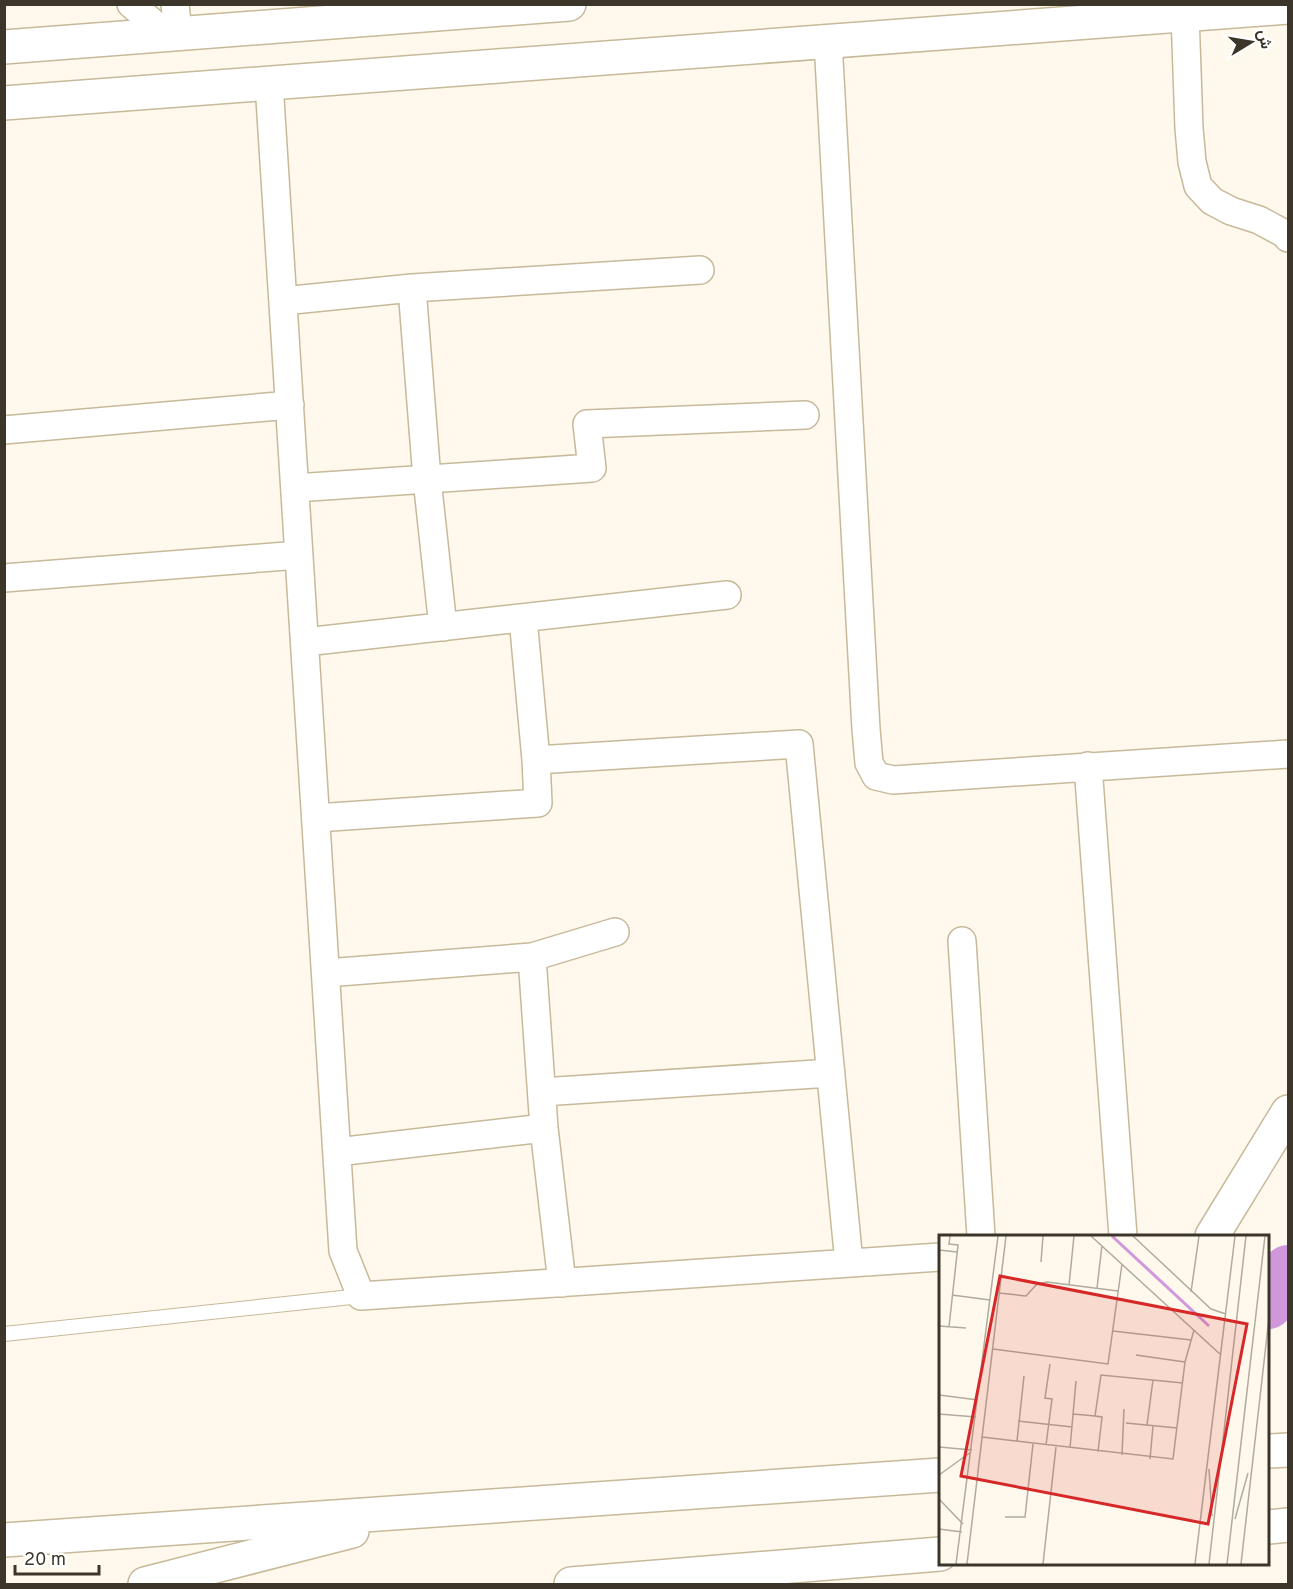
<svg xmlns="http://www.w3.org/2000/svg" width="1293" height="1589" viewBox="0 0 1293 1589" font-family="Overpass,Vazirmatn,sans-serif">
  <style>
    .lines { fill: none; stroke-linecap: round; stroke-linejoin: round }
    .river { stroke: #d197db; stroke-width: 50 }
    .service-casing { stroke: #c7b99a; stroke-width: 16 }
    .minor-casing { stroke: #c7b99a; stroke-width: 30 }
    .tertiary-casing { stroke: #c7b99a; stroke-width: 36 }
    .secondary-casing { stroke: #c7b99a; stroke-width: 36 }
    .service { stroke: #fff; stroke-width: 14 }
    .minor { stroke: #fff; stroke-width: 27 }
    .tertiary { stroke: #fff; stroke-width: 33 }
    .secondary { stroke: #fff; stroke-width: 33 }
    .inset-river { fill: none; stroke: #d197db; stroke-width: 3 }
    .inset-road { fill: none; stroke: #b0ab9e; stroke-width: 1.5 }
    .view { fill: #d62828; fill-opacity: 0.15; stroke: #d62828; stroke-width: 3 }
    .inset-edge { fill: none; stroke: #3c362a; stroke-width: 3 }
  </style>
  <rect width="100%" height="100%" fill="#fef9ec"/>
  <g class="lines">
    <path class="river" d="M1268,1304L1288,1270"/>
    <g class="service-casing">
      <path id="service" d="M4,1334L361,1296"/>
    </g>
    <g class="minor-casing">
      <path id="minor" d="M131,4L167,35
        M175,4L178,34
        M1185,14L1189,128L1192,162L1198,186L1212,201L1231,211L1259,220L1287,235L1288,238
        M828,41L866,729L869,763L876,776L893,780L1288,754
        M269,83L343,1251L361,1296L940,1257
        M412,288L427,479L443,627
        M283,301L412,288L700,270
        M4,430L290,405
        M295,488L592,468L587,424L805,415
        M4,578L299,555
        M523,618L536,760
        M305,642L727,595
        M1088,766L1123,1236
        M316,818L538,803L536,760L799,744L849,1263
        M962,941L981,1236
        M532,957L544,1128L562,1283
        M326,973L532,957L615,932
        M542,1092L831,1073
        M337,1152L544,1128"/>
    </g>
    <g class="tertiary-casing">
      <path id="tertiary" d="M4,47L569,4
        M4,103L1288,7
        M1212,1236L1288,1112
        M1268,1451L1288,1450
        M4,1540L940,1475
        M145,1584L352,1531"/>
    </g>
    <g class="secondary-casing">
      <path id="secondary" d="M1268,1527L1288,1525
        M571,1584L940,1554"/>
    </g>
    <use href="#service" class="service"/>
    <use href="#minor" class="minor"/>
    <use href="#tertiary" class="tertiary"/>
    <use href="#secondary" class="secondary"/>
  </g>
  <g transform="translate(939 1235)">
    <rect width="330" height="330" fill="#fef9ec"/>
    <path class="inset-river" d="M173,1L270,91"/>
    <path class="inset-road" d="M152,1L282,120M194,1L272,74L287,79M0,15L18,17M102,27L104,1M130,50L135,1M158,53L163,10M252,57L260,1M60,58L87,61L98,49L108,47L179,56M13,60L51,65M0,91L27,93M10,92L19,10L10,9L11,1M174,96L252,105M54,114L169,129L183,29M197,120L246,127M0,160L39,165M0,179L37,182M134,179L156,181M79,186L133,192M187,188L238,193M208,190L214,145M43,202L234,224L246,127L255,95M78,206L85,141M107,210L113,164L106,163L111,129M0,212L33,215M131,213L137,146M159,217L163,182L156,181L162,140L244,148M183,220L185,174M211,224L214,191M270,234L273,281M0,240L32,217M0,264L24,289M66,282H86L94,209M296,284L309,238M0,294L23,297M17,329L59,1M28,329L67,1M104,329L117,212M256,329L296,1M270,329L307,1M288,329L326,1M302,329L330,83"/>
    <path class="view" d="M61,41L308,89L269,289L22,241Z"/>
    <rect width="330" height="330" class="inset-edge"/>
  </g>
  <rect width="1293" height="1589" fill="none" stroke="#3c362a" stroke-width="12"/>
  <g transform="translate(1251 42) rotate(79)" stroke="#ffffff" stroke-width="4.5" paint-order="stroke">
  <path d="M0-4.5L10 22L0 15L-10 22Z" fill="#3c362a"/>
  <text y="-9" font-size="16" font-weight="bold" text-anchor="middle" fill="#3c362a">ش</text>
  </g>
  <path d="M15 1565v9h84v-9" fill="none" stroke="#3c362a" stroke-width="3"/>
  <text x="24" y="1565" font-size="18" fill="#3c362a" stroke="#ffffff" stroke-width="4.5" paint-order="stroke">20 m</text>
</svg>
